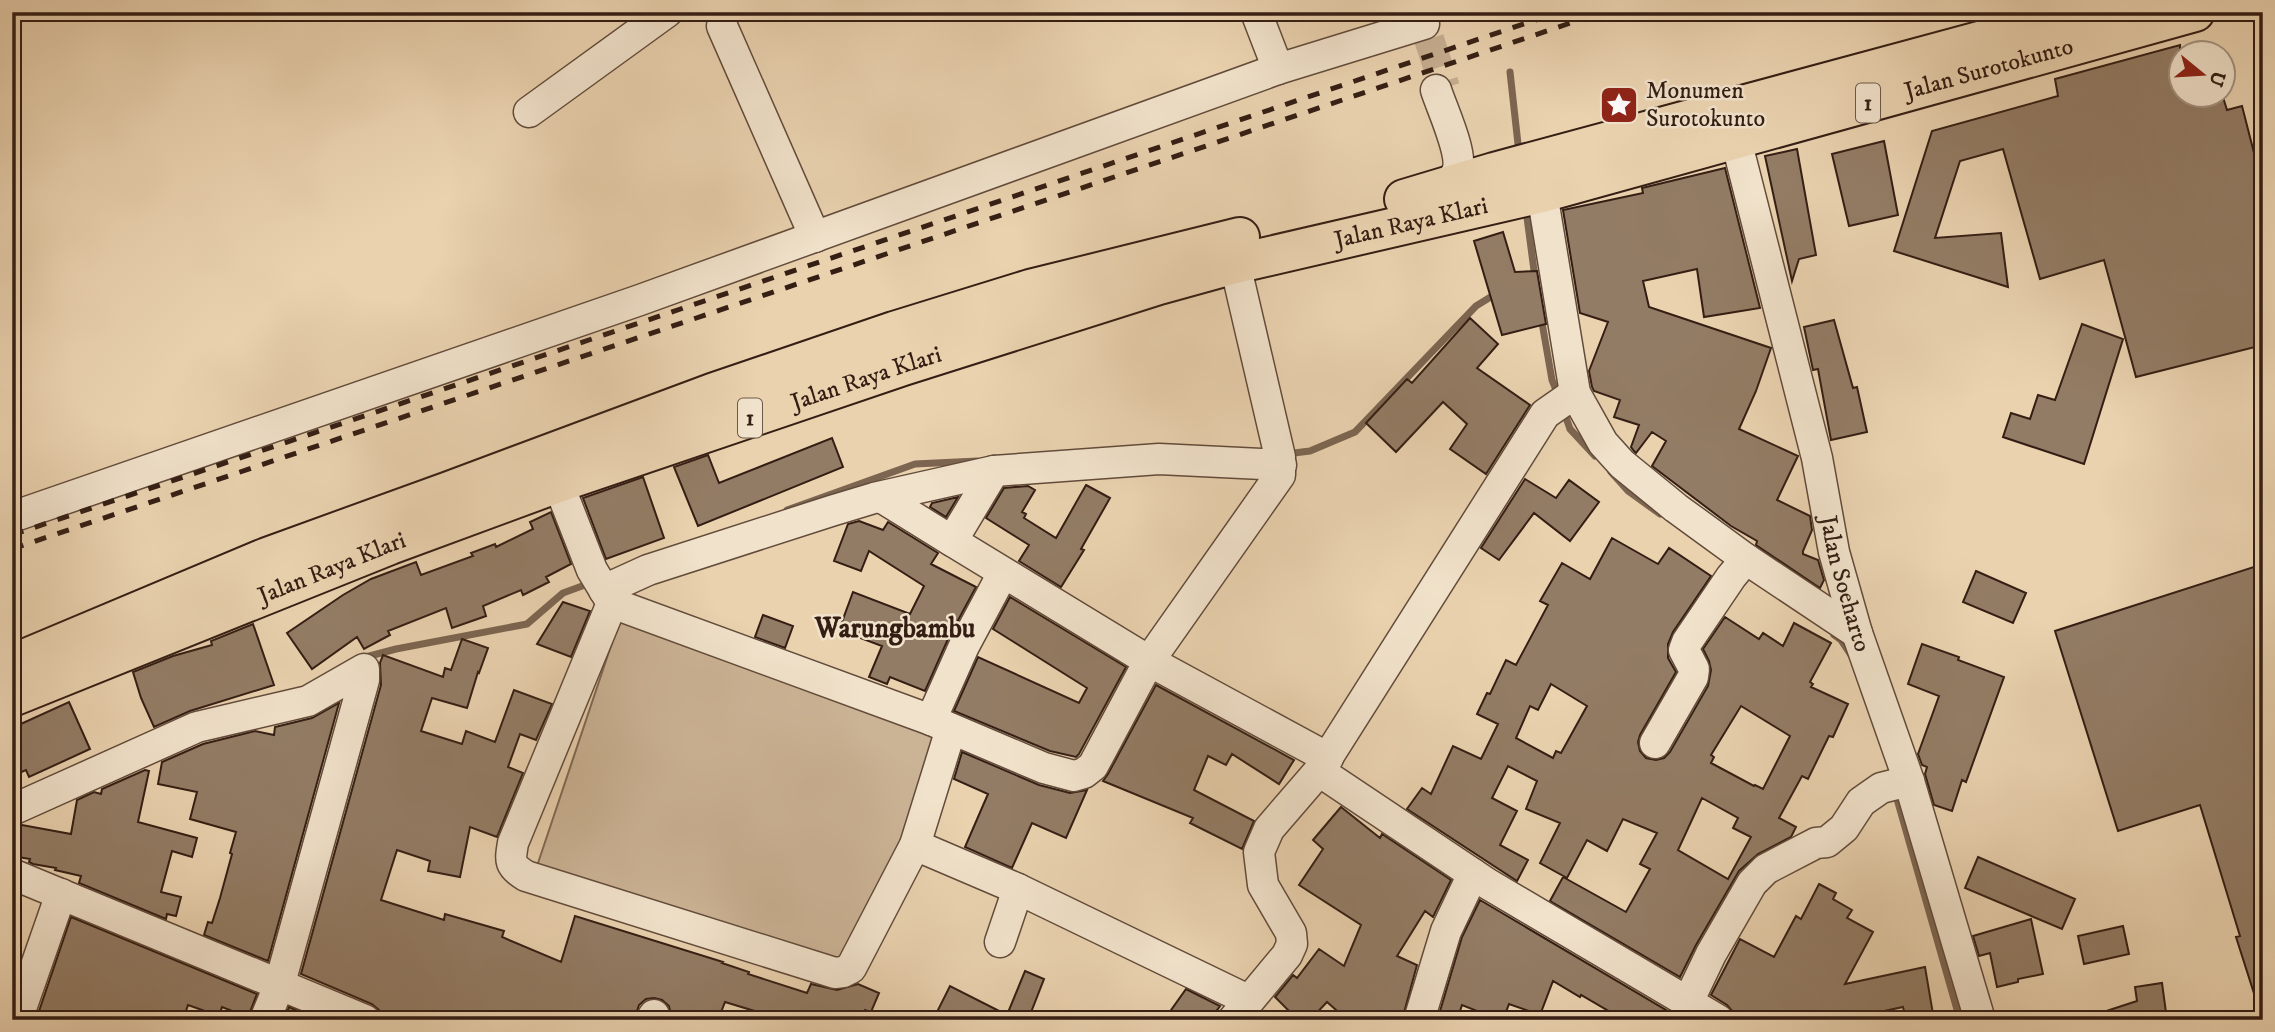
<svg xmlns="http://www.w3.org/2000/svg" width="2275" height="1032" viewBox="0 0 2275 1032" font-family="'IM FELL DW Pica',serif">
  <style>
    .green { fill: #cbb395; stroke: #806854; stroke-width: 2 }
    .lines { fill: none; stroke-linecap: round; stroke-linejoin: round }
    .stream { stroke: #7c6551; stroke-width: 7 }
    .building { fill: #937c65; stroke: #341e14; stroke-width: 2; fill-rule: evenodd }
    .minor-tunnel { stroke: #c6ae90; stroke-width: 30; stroke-dasharray: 30 15; stroke-linecap: butt }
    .minor-casing { stroke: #624b3b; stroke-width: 33 }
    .major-casing { stroke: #341e14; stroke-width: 42 }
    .minor { stroke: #f1e2cb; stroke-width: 30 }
    .major { stroke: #ead2af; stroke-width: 38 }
    .rail { stroke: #341e14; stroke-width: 5; stroke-dasharray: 12 12; stroke-linecap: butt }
    .labels { text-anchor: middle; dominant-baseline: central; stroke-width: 5; stroke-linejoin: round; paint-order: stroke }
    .shield { fill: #f1e2cb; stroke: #6d594b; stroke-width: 2 }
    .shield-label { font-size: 23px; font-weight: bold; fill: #341e14 }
    .street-label { font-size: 24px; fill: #341e14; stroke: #f1e2cb }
    .poi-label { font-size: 24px; fill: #341e14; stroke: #f1e2cb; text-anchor: start }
    .quarter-label { font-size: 28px; font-weight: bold; fill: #341e14; stroke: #f1e2cb }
  </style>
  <rect width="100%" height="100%" fill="#ead2af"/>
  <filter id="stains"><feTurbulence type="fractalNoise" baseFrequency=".00286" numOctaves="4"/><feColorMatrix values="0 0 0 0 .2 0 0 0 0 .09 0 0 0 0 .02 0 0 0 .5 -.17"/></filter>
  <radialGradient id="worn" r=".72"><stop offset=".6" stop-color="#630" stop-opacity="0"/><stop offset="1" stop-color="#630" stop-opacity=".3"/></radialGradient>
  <path class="green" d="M621,616L951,729L851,968L537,866Z"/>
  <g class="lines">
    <path class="stream" d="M1510,72L1519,153
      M1526,210L1535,278
      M1541,317L1552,380L1558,395
      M1563,409L1570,429L1595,456
      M1286,454L1310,451L1355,432L1476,306L1497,293
      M1611,472L1628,491L1660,514
      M787,510L915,464L977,461
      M1834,635L1841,640L1851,655
      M362,658L396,649L527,624L563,593L593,582
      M1895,792L1960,1020"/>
  </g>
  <path class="building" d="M2180,45V94H2222L2227,110L2242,106L2263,188V345L2136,377L2104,260L2040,279L2003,149L1960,161L1935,238L2001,233L2008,287L1894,251L1932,131L2058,96L2055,79Z
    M1884,141L1898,215L1849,226L1832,154Z
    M1797,149L1816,255L1799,259L1792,281L1765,156Z
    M1725,168L1760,308L1704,317L1697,269L1643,281L1649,307L1771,348L1756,391L1739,429L1798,456L1777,500L1810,516L1812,530L1803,551V554L1818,560L1824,580L1820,588L1756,545L1757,541L1731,526L1652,466L1666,441L1652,432L1636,453L1634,451L1631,447L1639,425L1614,417L1620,400L1594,391L1592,387L1589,371L1608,322L1580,313L1563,210L1643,193L1642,188Z
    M1503,232L1515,272L1537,271L1546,324L1502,335L1474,241Z
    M1470,318L1498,344L1477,368L1530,405L1486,474L1450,449L1467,424L1443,402L1396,452L1366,423L1407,379L1412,383Z
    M1834,320L1853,388L1857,387L1867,432L1831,440L1818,369L1813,370L1804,327Z
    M2082,324L2123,339L2084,464L2003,437L2011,413L2030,419L2038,395L2055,400Z
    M832,438L843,467L698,526L674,467L708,455L719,483Z
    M643,477L664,538L606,559L583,498Z
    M1525,479L1556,498L1569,480L1599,502L1570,541L1534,513L1499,560L1481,548Z
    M1086,485L1110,498L1081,549L1084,550L1061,587L1019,561L1029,545L986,518L1004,488L1028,486L1035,490L1022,512L1026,514L1024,518L1056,538Z
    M958,497L946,517L930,507L932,503Z
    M551,512L571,564L546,577L549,582L523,595L521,590L483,606L486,616L452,628L446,608L388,631L390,635L364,649L357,637L312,669L287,633L343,595L371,579L416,562L421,575L473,556L471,553L495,544L496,547L533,529L530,522Z
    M859,521L883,530L888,522L938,553L931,564L976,587L948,639L925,691L890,677L887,684L869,677L882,646L839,630L853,592L910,614L924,586L869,551L861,571L834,561L848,524Z
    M1612,538L1658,564L1669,548L1711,576L1673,632L1668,644V658L1676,672L1640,735L1638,742L1640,751L1646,758L1656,760L1664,758L1670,752L1708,686L1711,670L1709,661L1703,649L1725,617L1759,639L1763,633L1783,646L1794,623L1831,643L1810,682L1813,684L1811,687L1848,704L1833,737L1829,736L1808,779L1802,776L1779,818L1796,827L1791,837L1758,854L1739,871L1696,945L1680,977L1550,901L1563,877L1626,912L1650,869L1640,864L1657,833L1623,819L1607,851L1587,840L1567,878L1540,863L1560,823L1526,809L1537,781L1508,766L1492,798L1517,811L1500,845L1528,860L1517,881L1407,809L1422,788L1431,794L1453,746L1481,759L1498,724L1477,714L1487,693L1490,694L1506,660L1516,665L1548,605L1540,601L1562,563L1590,579ZM1551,684L1587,706L1561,753L1556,751L1553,758L1516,738L1530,706L1538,710ZM1741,706L1790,736L1763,789L1755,785L1754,786L1711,763L1714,757L1711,755ZM1702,798L1738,818L1733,828L1751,837L1728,879L1678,850Z
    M2263,564V1008L2259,1009L2236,937L2240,936L2200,805L2118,831L2055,631Z
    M1976,571L2026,593L2013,623L1963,602Z
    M1010,597L1126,667L1079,754L1076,757L1050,751L954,711L978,657L1079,703L1087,688L993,629Z
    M563,602L590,611L571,657L537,644Z
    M763,615L793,626L785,648L755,637Z
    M253,624L274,685L190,711L154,727L141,698L133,672L173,656L212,645L211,641Z
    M462,639L488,648L479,673L478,672L467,708L432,698L421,731L462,744L466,731L495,742L514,690L552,704L536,740L520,734L508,767L523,773L497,837L470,827L460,877L428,871L430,861L397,850L381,900L444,920L445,914L504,931L502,937L561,962L575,916L723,962L722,963L749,972L748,974L807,993L811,984L837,990L858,984L879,993L871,1012L865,1010L861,1020H784L725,1002L718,1020H670L671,1015L669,1006L662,1000L654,998L646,999L639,1005L634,1020H382L379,1010L372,1004L301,974L381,685L380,663L383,655L443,677L445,668L451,670Z
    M1922,644L1959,657L1958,660L2004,677L1966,782L1962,780L1952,811L1934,805L1925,774L1927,767L1922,765L1918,754L1939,696L1908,684Z
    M1156,685L1294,760L1279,784L1232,754L1226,765L1208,756L1194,790L1254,821L1242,849L1190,823L1193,818L1103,781L1108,774Z
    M69,702L90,749L29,777L26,770L12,776V728Z
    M339,703L268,961L204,935L208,922L212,923L220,898L232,854L230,853L236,832L190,819L197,792L158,784L162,762L203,744L255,731L274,735L275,727L312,718Z
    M962,752L1039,785L1070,793L1087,790L1066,838L1032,823L1012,868L965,847L988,794L954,779Z
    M145,770L149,771L138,822L197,838L192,857L172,851L161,892L181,897L176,916L167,914L166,919L79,883L81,876L55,870L56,868L33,864L29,862L30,859L12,856V827L22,825L71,834L77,800L94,792L101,794L102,789Z
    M1341,807L1380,838L1382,834L1451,880L1433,917L1425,911L1397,956L1417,965L1402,1020H1385L1349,1012L1344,1017L1327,1002L1310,1020H1298L1275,997L1293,975L1297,978L1319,949L1344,966L1361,925L1299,885L1323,849L1313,840Z
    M1978,857L2075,899L2062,929L1965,888Z
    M1819,884L1836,893L1833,899L1852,910L1847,918L1873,932L1845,984L1925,967L1934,1020H1906L1903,1007L1861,1016L1858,1020H1735L1733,1012L1727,1005L1711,995L1740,939L1774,957L1796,916L1801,919Z
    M1480,900L1683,1020H1624L1581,995L1580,997L1553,981L1540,1015L1509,1004L1503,1020H1500L1462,1005L1457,1020L1438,1018L1462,937Z
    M71,917L257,994L248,1017L222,1007L219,1016L188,1005L183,1020H36Z
    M2031,919L2043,974L2018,979V982L1997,987L1990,953L1979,956L1973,936Z
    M2123,926L2129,954L2084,964L2078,936Z
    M1025,971L1044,979L1028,1020H933L950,986L1007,1015Z
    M2162,983L2167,1020H2091V1016L2137,1001L2135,987Z
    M1186,989L1220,1006L1210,1020H1164Z
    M289,1007L319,1020H284Z"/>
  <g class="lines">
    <path class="minor-tunnel" d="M1429,39L1445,88"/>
    <g class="minor-casing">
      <g id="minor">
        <path d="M1256,12L1278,69"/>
        <path d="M722,26L815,237"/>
        <path d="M1436,90C1442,109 1464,155 1457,172C1453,181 1445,185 1436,189"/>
        <path d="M529,112L667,12"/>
        <path id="s1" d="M1736,140L1817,458L1834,552L1857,633L1909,781L1980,1020"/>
        <path d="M1542,193L1575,393L1603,443L1622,464L1676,508L1746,559L1857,633"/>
        <path d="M994,471L952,541L1149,661L1328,758"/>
        <path d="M558,483L592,570L612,603L931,720L1044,768L1074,776L1084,773L1093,766L1149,661L1280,475V457L1235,264"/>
        <path d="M881,497L952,541"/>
        <path d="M12,517L640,300L1278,69L1424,24"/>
        <path d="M604,590L648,570L831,511L874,498L994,471L1159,459L1281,465"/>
        <path d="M612,603L513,843C510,861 509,866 526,876L835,973L843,972L851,968L915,845L951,729"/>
        <path d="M931,720L964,646L1003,573"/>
        <path d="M1655,743L1693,677L1694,669L1684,650L1687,642L1731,577L1746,559"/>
        <path d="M1319,771L1488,884L1718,1020"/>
        <path d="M12,810L197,727L308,701L364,669V680L280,983L265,1020"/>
        <path d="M915,845L1018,889L1248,1000"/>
        <path d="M12,874L365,1020"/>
        <path d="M1000,942L1018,889"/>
        <path d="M1688,1002L1711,954L1752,883L1766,869L1816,843L1827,842L1844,828L1861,802L1881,788L1909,781"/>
        <path d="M17,1020L61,894"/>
        <path d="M651,1020L654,1015"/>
        <path d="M1233,1020L1287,955L1292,944L1291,933L1263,885L1259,852L1269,829L1319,771L1545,414L1575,393"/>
        <path d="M1419,1020L1446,931L1473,874"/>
      </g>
    </g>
    <g class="major-casing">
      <g id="major">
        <path d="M1404,199L1494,172L2087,12"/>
        <path d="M12,664L267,557L449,491L712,393L894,331L1030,289L1240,237"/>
        <path id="s2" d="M12,697L390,545L558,483L903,366L1159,285L1235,264L1542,193L2195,12"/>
      </g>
    </g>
    <use href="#minor" class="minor"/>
    <use href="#major" class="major"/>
    <path class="rail" d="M12,535L1559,12
      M12,549L1603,12"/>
  </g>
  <defs>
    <g id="sight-square" transform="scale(2.0125)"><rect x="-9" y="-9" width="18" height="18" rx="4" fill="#8f2418" stroke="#f1e2cb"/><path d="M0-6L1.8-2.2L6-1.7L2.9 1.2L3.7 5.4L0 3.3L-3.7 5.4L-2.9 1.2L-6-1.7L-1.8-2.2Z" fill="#fff"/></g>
  </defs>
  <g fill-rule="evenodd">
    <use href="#sight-square" x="1619" y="105"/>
  </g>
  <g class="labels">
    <g class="shield">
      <rect x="1856" y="83.5" width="24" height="39" rx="5"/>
      <rect x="738" y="398.5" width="24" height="39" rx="5"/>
    </g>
    <g class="shield-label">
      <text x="1868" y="103">1</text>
      <text x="750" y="418">1</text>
    </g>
    <g class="street-label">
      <text stroke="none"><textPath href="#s2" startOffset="2077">Jalan Surotokunto</textPath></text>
      <text stroke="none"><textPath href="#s2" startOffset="1479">Jalan Raya Klari</textPath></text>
      <text stroke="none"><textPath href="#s2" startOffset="912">Jalan Raya Klari</textPath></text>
      <text stroke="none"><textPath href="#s2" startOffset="345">Jalan Raya Klari</textPath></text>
      <text stroke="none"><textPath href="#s1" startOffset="457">Jalan Soeharto</textPath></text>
    </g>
    <g class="poi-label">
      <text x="1646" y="91">Monumen<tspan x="1646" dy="28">Surotokunto</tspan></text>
    </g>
    <g class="quarter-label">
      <text x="895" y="628">Warungbambu</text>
    </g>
  </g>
  <rect width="2275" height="1032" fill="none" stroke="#ead2af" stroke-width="42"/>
  <rect x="14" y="14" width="2247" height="1004" fill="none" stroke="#341e14" stroke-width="3.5"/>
  <rect x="21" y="21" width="2233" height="990" fill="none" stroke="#341e14" stroke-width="2"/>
  <g transform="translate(2202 74) rotate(108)"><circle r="33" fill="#f1e2cb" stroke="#a59482" stroke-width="2"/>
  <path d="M0-5L12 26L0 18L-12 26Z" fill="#8f2418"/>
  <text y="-10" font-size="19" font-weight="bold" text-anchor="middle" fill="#341e14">U</text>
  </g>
  <rect width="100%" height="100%" filter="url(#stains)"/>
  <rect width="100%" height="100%" fill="url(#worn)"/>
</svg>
